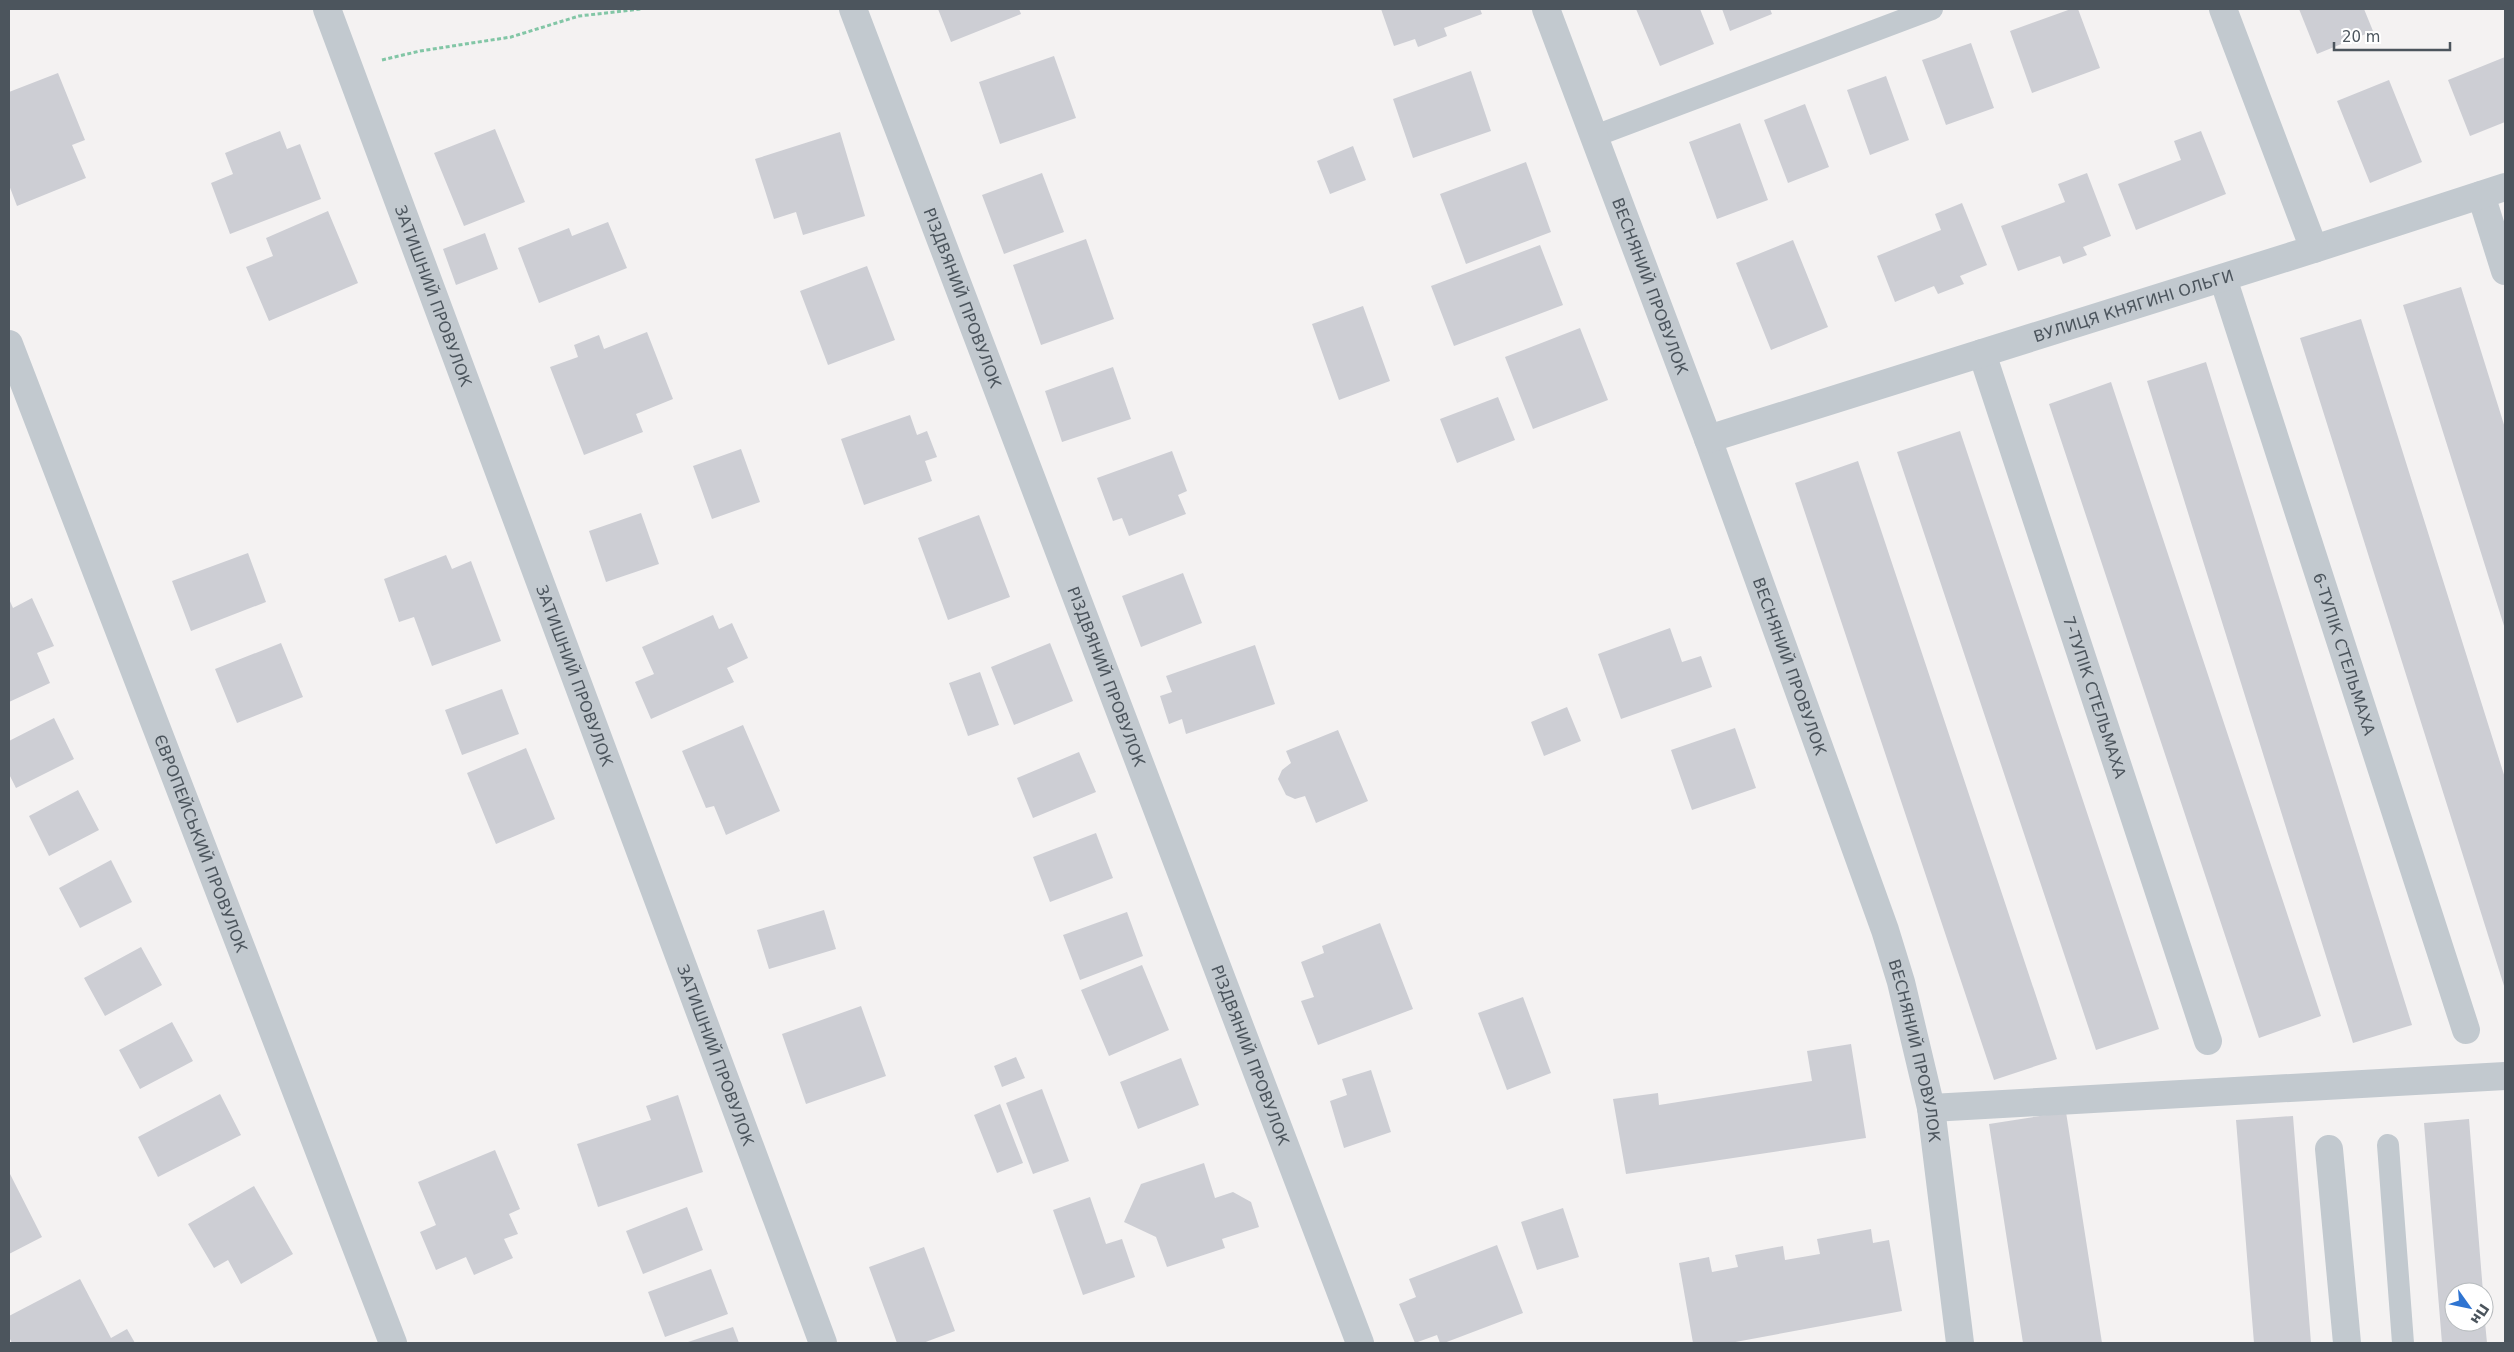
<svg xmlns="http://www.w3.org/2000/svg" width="2514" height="1352" viewBox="0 0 2514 1352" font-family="'DejaVu Sans',sans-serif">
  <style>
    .building { fill: #cdced4 }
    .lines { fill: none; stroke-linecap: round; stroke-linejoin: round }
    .path { stroke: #82c6a6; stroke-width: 3; stroke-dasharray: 4 2.5; stroke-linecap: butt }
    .service { stroke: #c2c9cf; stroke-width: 22 }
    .minor { stroke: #c2c9cf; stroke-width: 28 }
    .labels { text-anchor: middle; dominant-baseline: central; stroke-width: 4.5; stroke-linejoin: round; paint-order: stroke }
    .street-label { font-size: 16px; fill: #4c555d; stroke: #fff }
  </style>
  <rect width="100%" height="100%" fill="#f4f2f2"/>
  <path class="building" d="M938,9H1019L1021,14L951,42Z
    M1381,9H1480L1482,14L1444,28L1447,36L1418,47L1415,39L1394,46Z
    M1636,9H1700L1714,44L1660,66Z
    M1722,9H1770L1772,14L1730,31Z
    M2071,9H2078L2100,68L2032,93L2010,31Z
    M2299,9H2364L2373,31L2317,54Z
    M1971,43L1994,108L1946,125L1922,60Z
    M1054,56L1076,118L1000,144L979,82Z
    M2505,57V122L2470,136L2448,80Z
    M1471,71L1491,131L1413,158L1393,99Z
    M58,73L85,140L72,145L86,178L17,206L9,185V92Z
    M1886,76L1909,140L1870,155L1847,90Z
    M2389,80L2422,162L2370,183L2337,101Z
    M1805,104L1829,167L1788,183L1764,120Z
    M1740,123L1768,200L1717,219L1689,142Z
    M495,129L525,202L464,226L434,153Z
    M280,131L287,149L300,144L321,199L230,234L211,183L233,174L225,153Z
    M2201,131L2226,194L2136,230L2118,184L2181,160L2174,141Z
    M840,132L865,216L803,235L796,212L774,219L755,159Z
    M1353,146L1366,180L1330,194L1317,161Z
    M1526,162L1551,232L1466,264L1440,194Z
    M1042,173L1064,232L1004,254L982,195Z
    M2087,173L2111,236L2083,247L2087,255L2063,264L2060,256L2018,271L2001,226L2065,202L2058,184Z
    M1962,203L1987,265L1960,276L1964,284L1938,294L1934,286L1895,302L1877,256L1941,230L1935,214Z
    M328,211L358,283L269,321L246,267L273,256L266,238Z
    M608,222L627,268L539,303L518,248L569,228L572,236Z
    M485,233L498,269L456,285L443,249Z
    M1086,239L1114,319L1041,345L1013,265Z
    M1793,240L1828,327L1771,350L1736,263Z
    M1540,245L1563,305L1454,346L1431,286Z
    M867,266L895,340L828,365L800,291Z
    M2461,287L2505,428V629L2403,305Z
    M1363,306L1390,381L1339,400L1312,324Z
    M2361,319L2505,778V989L2300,338Z
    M1580,328L1608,400L1533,429L1505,357Z
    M647,332L673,399L636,414L643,432L584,455L550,367L578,357L574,345L599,335L604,349Z
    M2206,362L2412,1025L2353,1043L2147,381Z
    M1113,367L1131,419L1062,442L1045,391Z
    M2111,382L2321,1016L2259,1038L2049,404Z
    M1498,397L1515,440L1457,463L1440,419Z
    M910,415L917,435L927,431L937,457L925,461L932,481L864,505L841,439Z
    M1960,431L2159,1029L2096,1050L1897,452Z
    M741,449L760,502L712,519L693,466Z
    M1172,451L1187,491L1178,495L1186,514L1129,536L1122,518L1113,521L1097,478Z
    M1858,461L2057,1059L1994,1080L1795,483Z
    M641,513L659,564L606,582L589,531Z
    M979,515L1010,597L948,620L918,538Z
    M248,553L266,602L191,631L172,581Z
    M446,555L452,569L471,561L501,641L432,666L414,617L399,622L384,579Z
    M1183,573L1202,623L1141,647L1122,596Z
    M32,598L54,646L37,653L50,683L9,702V599L13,608Z
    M713,615L719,629L732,623L748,658L727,668L734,682L651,719L635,682L654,674L642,647Z
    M1670,628L1682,662L1701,656L1712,687L1621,719L1598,654Z
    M281,643L303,697L237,723L215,669Z
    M1050,643L1073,701L1014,725L991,667Z
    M1255,645L1275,704L1186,734L1182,719L1169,724L1160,696L1172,692L1166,676Z
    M980,672L999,725L968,736L949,683Z
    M502,689L519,734L462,755L445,710Z
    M1567,707L1581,741L1544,756L1531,722Z
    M54,718L74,759L16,788L9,774V741Z
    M743,725L780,811L726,835L714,806L706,808L682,751Z
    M1735,728L1756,788L1692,810L1671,750Z
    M1338,730L1368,801L1316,823L1305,796L1295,799L1286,795L1278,779L1282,770L1291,763L1286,751Z
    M526,748L555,819L496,844L467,773Z
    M1079,752L1096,792L1033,818L1017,778Z
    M78,790L99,830L49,856L29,816Z
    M1096,833L1113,878L1050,902L1033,857Z
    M111,860L132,902L80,928L59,888Z
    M824,910L836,949L769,969L757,930Z
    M1127,912L1143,956L1080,980L1063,935Z
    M1380,923L1413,1009L1318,1045L1301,1001L1314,997L1301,962L1324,953L1322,946Z
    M141,947L162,985L105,1016L84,978Z
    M1142,965L1169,1030L1109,1056L1081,990Z
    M1523,997L1551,1073L1507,1090L1478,1013Z
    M861,1006L886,1076L806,1104L782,1034Z
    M172,1022L193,1061L140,1089L119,1050Z
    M1851,1044L1866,1138L1626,1174L1613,1099L1658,1093L1659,1105L1812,1081L1807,1051Z
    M1016,1057L1025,1078L1002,1087L994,1066Z
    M1181,1058L1199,1105L1138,1129L1120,1082Z
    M1371,1070L1391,1132L1344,1148L1330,1101L1347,1095L1342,1079Z
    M1042,1089L1069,1161L1033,1174L1006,1103Z
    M220,1094L241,1135L158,1177L138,1137Z
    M678,1095L703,1172L598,1207L577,1144L651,1120L646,1106Z
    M1000,1104L1023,1163L997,1173L974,1115Z
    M2066,1112L2102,1343H2023L1989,1124Z
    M2293,1116L2311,1343H2254L2236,1120Z
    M2469,1119L2483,1292H2454V1322H2485L2487,1343H2442L2424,1123Z
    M495,1150L520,1209L509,1214L518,1234L504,1239L513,1258L474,1275L466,1257L436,1270L420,1232L436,1225L418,1182Z
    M1204,1163L1215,1198L1233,1192L1251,1202L1259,1227L1222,1239L1225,1248L1167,1267L1156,1237L1124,1222L1141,1184Z
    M9,1172L42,1237L9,1254Z
    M254,1186L293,1254L241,1284L228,1260L214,1268L188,1224Z
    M1090,1197L1106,1244L1122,1239L1135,1277L1083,1295L1053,1210Z
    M687,1207L703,1250L643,1274L626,1231Z
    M1563,1208L1579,1257L1537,1270L1521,1222Z
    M1871,1229L1873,1243L1889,1240L1902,1311L1730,1343H1693L1679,1263L1709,1257L1712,1272L1738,1267L1735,1255L1783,1246L1785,1260L1820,1254L1817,1239Z
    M1497,1245L1523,1313L1444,1343H1440L1437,1335L1415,1343L1399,1304L1416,1297L1409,1279Z
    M924,1247L955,1331L923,1343H897L869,1267Z
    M711,1269L728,1314L665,1337L648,1292Z
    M80,1279L111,1338L127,1329L135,1343H12L9,1337V1316Z
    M733,1327L739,1343H685Z"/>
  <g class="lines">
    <path class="path" d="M382,60L420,51L511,37L579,16L641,9"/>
    <path class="service" d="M1595,136L1932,9
      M2388,1145L2403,1343"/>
    <g class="minor">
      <path id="s1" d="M327,9L823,1343"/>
      <path id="s2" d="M853,9L1360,1343"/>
      <path id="s3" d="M1546,9L1708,439L1885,930L1901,982L1931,1108L1960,1343"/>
      <path d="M2481,195L2505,271"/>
      <path d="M2314,249L2505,187"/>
      <path id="s4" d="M2223,278L2466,1030"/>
      <path id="s5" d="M9,344L393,1343"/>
      <path id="s6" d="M1982,353L2208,1041"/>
      <path id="s7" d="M1708,439L2314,249L2223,9"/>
      <path d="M1931,1108L2505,1076"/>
      <path d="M2329,1149L2347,1343"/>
    </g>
  </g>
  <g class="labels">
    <g class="street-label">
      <text stroke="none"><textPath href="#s3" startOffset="296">ВЕСНЯНИЙ ПРОВУЛОК</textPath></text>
      <text stroke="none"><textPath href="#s1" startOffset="306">ЗАТИШНИЙ ПРОВУЛОК</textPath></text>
      <text stroke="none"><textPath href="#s2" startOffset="309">РІЗДВЯНИЙ ПРОВУЛОК</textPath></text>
      <text stroke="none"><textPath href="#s7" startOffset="446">ВУЛИЦЯ КНЯГИНІ ОЛЬГИ</textPath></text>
      <text stroke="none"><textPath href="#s4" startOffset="395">6-ТУПІК СТЕЛЬМАХА</textPath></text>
      <text stroke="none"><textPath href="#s3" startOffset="701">ВЕСНЯНИЙ ПРОВУЛОК</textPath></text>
      <text stroke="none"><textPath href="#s1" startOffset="711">ЗАТИШНИЙ ПРОВУЛОК</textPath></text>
      <text stroke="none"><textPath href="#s2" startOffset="714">РІЗДВЯНИЙ ПРОВУЛОК</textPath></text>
      <text stroke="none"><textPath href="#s6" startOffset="362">7-ТУПІК СТЕЛЬМАХА</textPath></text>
      <text stroke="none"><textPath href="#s5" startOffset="535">ЄВРОПЕЙСЬКИЙ ПРОВУЛОК</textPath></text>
      <text stroke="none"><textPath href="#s3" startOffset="1106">ВЕСНЯНИЙ ПРОВУЛОК</textPath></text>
      <text stroke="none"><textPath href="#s2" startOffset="1119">РІЗДВЯНИЙ ПРОВУЛОК</textPath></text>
      <text stroke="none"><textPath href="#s1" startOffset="1116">ЗАТИШНИЙ ПРОВУЛОК</textPath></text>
    </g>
  </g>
  <rect width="2514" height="1352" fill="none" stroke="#4c555d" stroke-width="20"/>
  <g transform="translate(2469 1307) rotate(123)"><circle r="24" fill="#ffffff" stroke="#b7bbbe"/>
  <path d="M0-4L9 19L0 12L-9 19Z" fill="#2f74d1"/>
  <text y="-8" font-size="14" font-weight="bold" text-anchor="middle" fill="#4c555d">Пн</text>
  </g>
  <path d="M2334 42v8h116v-8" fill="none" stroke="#4c555d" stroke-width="2.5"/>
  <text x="2342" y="42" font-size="15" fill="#4c555d" stroke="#ffffff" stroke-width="4" paint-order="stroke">20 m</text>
</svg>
